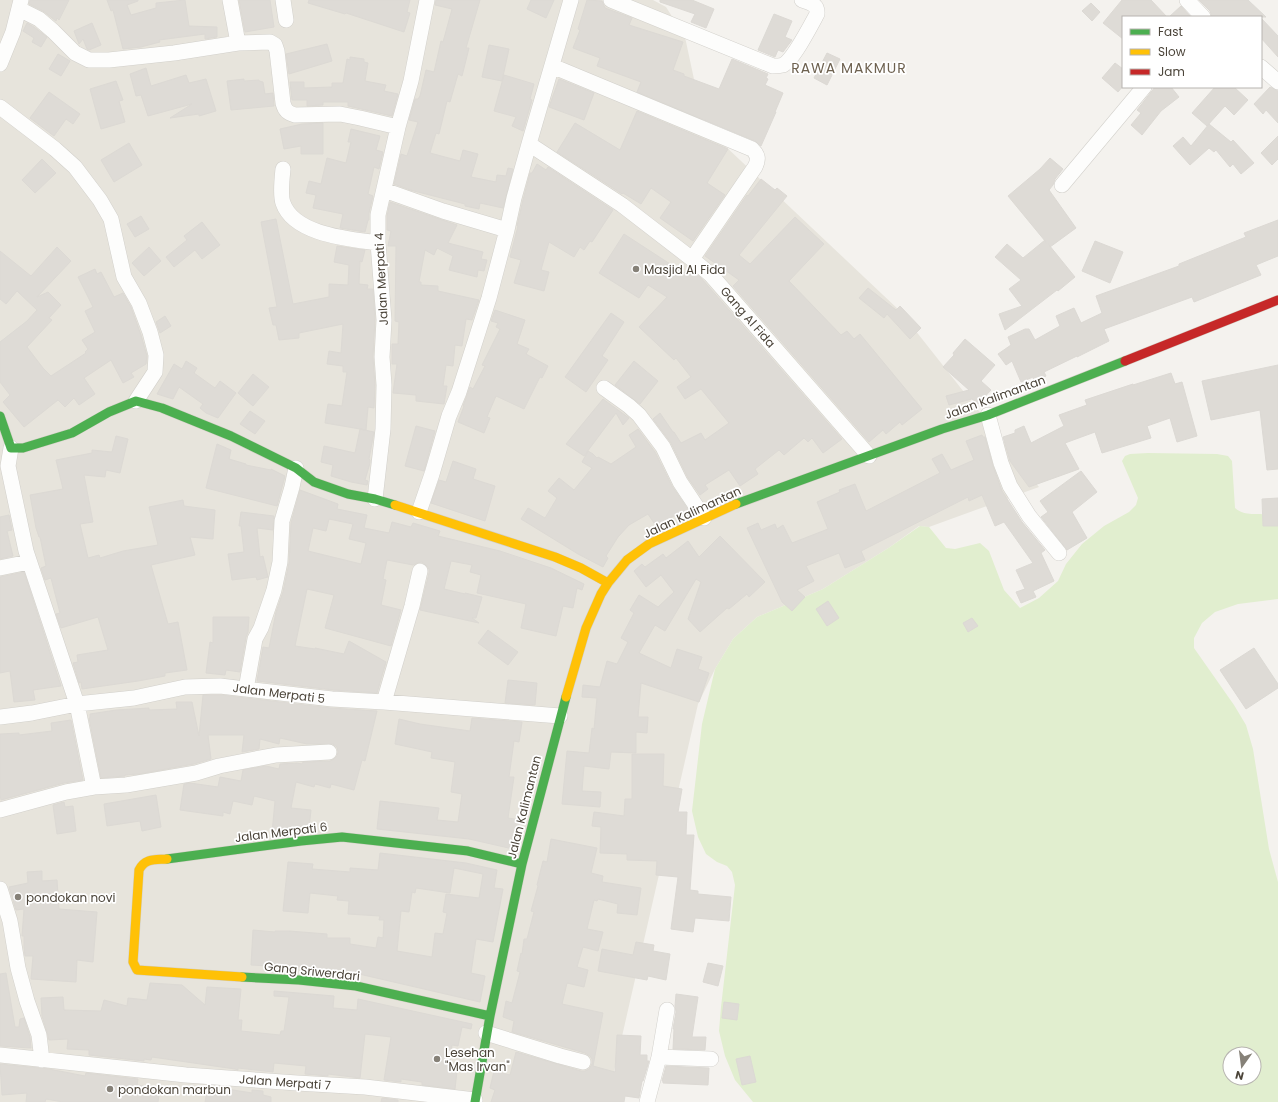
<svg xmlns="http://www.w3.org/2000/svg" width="1278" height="1102" viewBox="0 0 1278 1102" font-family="Poppins,sans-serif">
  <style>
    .residential { fill: #e7e4dc }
    .green { fill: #e1eecf; fill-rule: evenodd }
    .building { fill: #dedbd6; stroke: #dcd9d4; fill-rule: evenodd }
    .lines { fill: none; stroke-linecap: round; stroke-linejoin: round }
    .street-casing { stroke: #d2d0cb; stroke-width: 16 }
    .fast-casing { stroke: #d3cfc5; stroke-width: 10 }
    .slow-casing { stroke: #d3cfc5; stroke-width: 10 }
    .jam-casing { stroke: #d3cfc5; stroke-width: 10 }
    .street { stroke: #fdfdfc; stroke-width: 15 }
    .fast { stroke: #4caf50; stroke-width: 9 }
    .slow { stroke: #ffc107; stroke-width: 9 }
    .jam { stroke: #c62828; stroke-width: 9 }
    .poi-dot { fill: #868178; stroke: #fff; stroke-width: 1.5 }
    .labels { text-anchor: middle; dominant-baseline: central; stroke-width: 3.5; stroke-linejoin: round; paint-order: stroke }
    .poi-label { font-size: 12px; fill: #4b4439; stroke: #fff; text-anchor: start }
    .street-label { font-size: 12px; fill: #4b4439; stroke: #fff }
    .quarter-label { font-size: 14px; letter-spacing: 1px; fill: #6e6250; stroke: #fff }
  </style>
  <rect width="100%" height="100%" fill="#f4f2ee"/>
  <path class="residential" d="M0,0H653L666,7L685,37L704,126L900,311L1039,487L929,527L919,526L890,547L823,589L757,617L733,639L715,669L698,704L607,1102H0Z"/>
  <path class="green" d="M1148,453L1217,454L1228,456L1232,461L1235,508C1247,518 1256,511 1270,516C1273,518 1275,521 1278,523V599L1238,604L1215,612L1202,623L1194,638V648L1234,705L1246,725L1253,749L1269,849L1278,882V1102H753L735,1080L725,1056L719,1031L721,1007L735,885L732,872L727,866L717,862L706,854L698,837L692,811L702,724L715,669L733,639L757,617L823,589L890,547L920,526L929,527L946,548L955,549L980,543L989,551L1004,590L1020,608L1039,598L1058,581L1066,564L1082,544L1104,526L1129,512L1136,505L1138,498L1122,461L1125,456L1130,454ZM1230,1054H1254V1078H1230Z"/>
  <path class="building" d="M30,0H69L59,20L57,18L56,21L43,11L29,4Z
    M107,0H138V1L127,5L131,15L156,8V3L185,0L189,26L217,27V37L205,39V34L159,40L160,42L141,47L123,49L113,10L111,11Z
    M239,0H270L274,27L245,32Z
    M309,0H410L407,12L410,13L404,32L346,13L345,14L308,3Z
    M436,0H480L466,48H469L462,76L458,74L450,102L447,101L439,134L436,133L430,153L460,161L463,150L478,154L471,177L496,182L497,175L506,176L508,168L513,169L503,208L480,203L479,209L465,206V204L410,190L394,184L401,154L407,156L418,122L409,120L415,99H418L420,96L426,70L434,72L441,41L443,42L452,9L435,5Z
    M531,0H554L546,18L527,9Z
    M587,0L602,1L605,8L632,18L629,25L683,42L673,70L684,74V76L719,89L732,59L768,74L766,78L768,79L765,85L783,93L775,112H776L761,146L755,141L637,92L641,82L597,66L600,58L573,48L580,30L578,29Z
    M660,0H692L714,9L706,28L691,22L695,14L660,2Z
    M1122,0H1151L1167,17H1123V39L1103,23Z
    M1199,0H1248L1266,17H1212L1210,11Z
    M1091,3L1100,12L1092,21L1082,11Z
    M1181,6L1191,17H1169Z
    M774,14L792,21L785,37L792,40L783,52L778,50L775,57L758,50Z
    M1261,18L1278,36V57L1261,38Z
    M27,23L34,27L47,37L41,47L32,42L34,38L23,31Z
    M92,23L101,45L89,50L87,49L83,39L79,44L74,31Z
    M327,44L332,61L289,74L286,54Z
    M489,45L509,49L502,81L482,77Z
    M827,53L840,59L827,85L814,78Z
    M58,54L70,61L61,76L49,69Z
    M350,57L364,59V62L368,63L365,81L386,85L384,91L398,94L392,116L348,106V102H323V105L307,106V100H292L290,82H304V88L332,87V83H343L347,59L350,60Z
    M1115,63L1123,69V86L1118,92L1102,78Z
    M146,68L151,86L186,75L189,83L206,79L216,111L199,116V114L170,118L192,104L148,116L141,95L136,96L130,74Z
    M504,75L534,84L530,99L532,100L523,131L512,126L516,117L494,111Z
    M244,79V81L259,80V81L263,82L265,94L273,93L274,106L231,110L227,81Z
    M559,79L594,93L584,120L549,107Z
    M116,81L123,100L119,101L125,122L101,129L90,89Z
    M1155,87H1171L1179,97L1161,111L1142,135L1131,125L1141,113L1137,110Z
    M1215,87H1234L1248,100L1234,115L1225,106L1207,126L1192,113Z
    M1270,87L1278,91V123L1266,110L1263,114L1254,104Z
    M49,92L80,114L73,124L66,119L54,136L30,118Z
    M637,111L728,149L707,183L725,195L693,241L660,218L671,202L651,188L641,204L623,193L622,194L557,152L575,123L620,150Z
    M323,123V154H301V146L284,149L280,129L302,124Z
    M1209,124L1231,142L1233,140L1254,163L1241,174L1233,164L1230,167L1216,150L1214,152L1209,148L1190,165L1173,146L1183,137L1191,146Z
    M351,129L380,136L376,150L383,152L379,169L374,167L368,194L373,196L369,213V220H368L365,232L340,228L343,214L313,208L316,195L306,193L309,181L321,184L327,158L346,163L351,142H348Z
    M1278,136V159L1272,165L1261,153Z
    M129,143L142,165L114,182L101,160Z
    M1050,158L1063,169L1055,179L1053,185L1049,190L1076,228L1050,247L1008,196L1040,169Z
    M42,159L56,173L35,193L22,180Z
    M537,164L546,170L548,167L613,210L592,242L590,241L584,250L580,247L574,257L549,242L541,270L549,272L544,291L514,283L521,260L510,257L518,226H517L523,200L530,173H532Z
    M761,179L775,190L777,188L787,196L739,255L750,264L795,217L824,244L789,281L841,335L847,331L854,339L860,334L922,409L902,425L900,422L886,434L883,430L869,442L733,286L739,280L705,256L747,195L748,196Z
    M390,202L457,225L448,243L483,252L481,259L487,260L484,271L478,270L477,277L449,270L453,256L437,248L434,255L425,250L419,282H421V285L438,286V291L479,300L472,320L466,319L462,346L455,345L453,366L446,365L443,386H447L444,404L416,401V395L393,393L397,364H392V344H398L399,322L395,321L396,246H388L391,231L387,230V216Z
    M141,216L149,229L135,237L127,224Z
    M276,219L293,304L329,297V284L348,285L349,265L334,262L337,246L365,250L362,262L360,261L359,284L368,285L367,289H373L375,319L373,357L375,385L374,408L368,407L366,430L325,423L328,404L342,406L347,372H343V366L327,364L329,351L341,353L343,324L299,333V338L279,340L276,325H273L269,308L277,307L261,222Z
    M1278,220V256L1256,265L1261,275L1194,302L1192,297L1104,329L1109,341L1077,357V356L1044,372L1046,376L1034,381L1033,377L1021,382L1012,361L1006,365L998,354L1011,345L1008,337L1025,329H1029L1035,340L1060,326L1056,316L1074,308L1081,323L1102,313L1096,296L1179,266V264L1246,237L1244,233Z
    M202,222L220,245L202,259L195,250L174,267L166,257L187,240L184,236Z
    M624,234L684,273L689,268L701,278L842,439L823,453L812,438L808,442L804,438L784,455L779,450L755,469L758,474L740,486L729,470L705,485L708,489L700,495L688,478L671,443L653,419L660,413L673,432H674L681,443L701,433L705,440L729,423L701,389L685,399L677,387L691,377L676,358L674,360L639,327L667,297L648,285L639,298L599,273Z
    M1045,240L1075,277L1058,291L1057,290L1005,330L999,314L1022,306L1009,289L1021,280L995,257L1007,244L1023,258Z
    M1095,241L1123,252L1110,283L1082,271Z
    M57,247L71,261L37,297L48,292L61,305L49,318L52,320L27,347L43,368L51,376L86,353L85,352L88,349L82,340L95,332L85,311L93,307L78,277L95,269L97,274L101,272L114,297L123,293L131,307L141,335L147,356L146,364L131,373L134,377L123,383L111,360L84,378L95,394L79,405L74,398L65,407L58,400L24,427L3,402L10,395L0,382V342L27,321L37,310L17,291L6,304L0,299V251L31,276Z
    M149,247L161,261L144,276L132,263Z
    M868,288L896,310L900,306L921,328L910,339L887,314L884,318L859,298Z
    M495,310L525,320L517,344L529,349L526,354L548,366L542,378L540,377L524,409L496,396L487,417L490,418L484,433L458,422L464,406H463L470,387L473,389L485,366L482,365L500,329L496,327L498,323L491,321Z
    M611,313L624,322L602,356L608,360L586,392L565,377Z
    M165,316L171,326L160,333L156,322Z
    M965,339L995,365L981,381L991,390L978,404L972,399L949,405L946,396L969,390L943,367L954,355L953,353Z
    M186,361L197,368L194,373L215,388L220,381L236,393L218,418L206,413L200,408L203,404L179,387L173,399L157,394L174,364L182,369Z
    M634,361L658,381L640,404L615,385Z
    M1278,365V469L1267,470L1260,410L1211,420L1202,381Z
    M1171,373L1175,384L1182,382L1197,436L1177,442L1170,418L1147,426L1151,438L1102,453L1095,432L1065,443L1079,469L1029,487L1010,461L1003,437L1015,433V430L1024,426L1031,443L1064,426L1059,415L1087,405L1085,400L1133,384V385Z
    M253,374L269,387L253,406L238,393Z
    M603,399L629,418L623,425L616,413L584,456L566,444Z
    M250,411L265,421L255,434L240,424Z
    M416,426L435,431L424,471L405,466Z
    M360,429L374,432L369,459L370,460V463L365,480L368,481L367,485L351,482L331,476L333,465L321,462L324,446L355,453Z
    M638,429L655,452L672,486L689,511L682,514L681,512L656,526L648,514L629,525L618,537L606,556L608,558L603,567L578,554L521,519L528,508L545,518L557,498L548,491L559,478L574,490L592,468L582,462L588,451L593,454L597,458L598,457L611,464L636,447L629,435Z
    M982,435L983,437H985L993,466L1002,491L1022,522L1045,550L1041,553L1054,581L1033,591L1036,597L1021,603L1016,592L1025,589L1016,570L1033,563L1004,522L995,526L982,495L969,501L968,497L861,551L865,560L845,568L839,553L806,566L814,581L797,590L805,597L792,611L782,602L747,528L758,523L761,530L775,524L777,529L783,525L792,543L828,529L817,502L840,492L839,490L855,484L866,511L940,473L932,459L942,454L951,470L974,460L966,441Z
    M116,436L128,439L120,473L106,470L105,477L84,475L93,522L80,524L88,558L99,555L100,558L123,551L158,545L149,507L183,500L184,506L215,510L213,539L190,537L195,555L151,565L168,624L178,622L187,670L165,673V676L138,681L82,689L81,682L79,683L73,663L78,662L77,655L108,650L98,617L61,628L56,614L60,613L51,578L45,580L41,568L46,566L40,537H39L36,528L30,495L63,489L56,460L92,453V450L112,452Z
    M217,444L231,450L229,459L246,464V465L271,470V469L285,476L277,506L206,488Z
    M453,461L476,469L473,479L495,486L485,521L431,503L439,480L446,482Z
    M1081,471L1097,492L1072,512L1087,538L1067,550L1041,517L1048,512L1040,501Z
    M300,490L338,504L337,509L367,515L364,528L389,533L392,522L411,527L413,523L440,531L438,536L500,551L551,568L584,584L582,590L577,588L573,608L563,606L556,636L521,628L526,604L477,593L481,575L470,572L472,565L451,561L444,589L465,594V593L482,597L476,618H472L479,623L420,610L429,573V569L426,565L422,562L417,563L413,565L387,560L383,579L386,580L381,605L401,610L391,646L325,628L334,595L307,589L295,646L315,649V648L344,654L349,641L386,662L377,693L333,690L257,681L263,647L269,648L276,612L283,592L289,563L291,523ZM329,519L353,524L349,539L366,543L361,564L308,551L313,528L326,531Z
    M1278,498V526H1263L1262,499Z
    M241,512L274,516L273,530L257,528L260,557L263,556L268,577L257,580L256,577L232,580L228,554L244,552L241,526H239Z
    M9,515L12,530L7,531L13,556L0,559V517Z
    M720,536L765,582L749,597L747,594L729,609L727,608L700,632L688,619L701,582L696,579L665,631L655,625L639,653L671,668L677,649L702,657L698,669L709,673L699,702L641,683L638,717H648L647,733L636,732V753L611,752L609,769L584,766L582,791L601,792L600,807L562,804L567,751L589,753L592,728L594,729L597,698L582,697L583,685L600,687L607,661L617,664L628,642L621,638L634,613L630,610L639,595L658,607L674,592L661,575L646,587L634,571L642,564L645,567L663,554L666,558L688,541L699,557Z
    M24,572L61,686L33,690L35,700L14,702L10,671L0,673V577Z
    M828,601L839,618L827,626L816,609Z
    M213,617H249L248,632L246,637L240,672L226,670L225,675L206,673L210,642L213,643Z
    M972,618L978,626L968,632L963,623Z
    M488,630L518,652L508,665L478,643Z
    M1254,648L1278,684V688L1246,709L1220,670Z
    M508,680L537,683L535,705L505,703Z
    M203,695H221L331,708L377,711L365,761L362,760L354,790L331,784L330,788L315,784L314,787L296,782L291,808L311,810L309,828L272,833L275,801L254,796L252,805L233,801L230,814L223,812V816L180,810L184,784L190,783L218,787L220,777L241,781L243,770L266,766L279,769L280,764L297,763L302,764L303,762L330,761L334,759L337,756L338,752L337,747L333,744H307L280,738L279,744L260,739L259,749L242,752L244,735H208L211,759L194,764L139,774L125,775V776L101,778L89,718H90V714L116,710L149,708V710L177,709L176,702H192L199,736Z
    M472,718L522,722L519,742L514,741L509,777H514L508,818L520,820L513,849L469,839L377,829L380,801L439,808L437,820L458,822L462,794L451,792L455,762L431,758L432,752L395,744L399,719L420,724L470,731Z
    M71,720L83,780L64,783L1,800L0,795V734L19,733V735L52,731L51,723Z
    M632,754H664L663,786L682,789L678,812H687L686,835H694L690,890L698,891V894L731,897L729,921L695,918L693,932L671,929L678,877L656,875L657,861L627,860V854L600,853L601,827L592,826L594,812L624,816L625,799H632Z
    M156,795L161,827L142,831L140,821L107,826L104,804Z
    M64,802L65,807L73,806L76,831L57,834L53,805Z
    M551,839L597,848L591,873L603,876L602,882L641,888L637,915L617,913L618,904L598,899L597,901L594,900L587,929L603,932L598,951L583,947L577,967L588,970L584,987L567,983L562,1004L603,1013L593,1066L615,1072L617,1035L641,1036L640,1055H647V1061H649L643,1081H642L639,1098L625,1096L624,1102H491L495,1090L490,1088L494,1071L510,1075L516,1052L581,1071H585L589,1069L592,1064V1059L590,1056L585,1053L512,1032L514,1021L503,1017L506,1001L512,1003L520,972L517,971L521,953L522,954L524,939H527L534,912L531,911L538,886L537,885L543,861L547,862Z
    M380,853L466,863L497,870L494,888L503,889L493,942L476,939L471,973L485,976L480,1002L359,974L300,968L251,965L253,930L275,932V931H289L327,934V938H350V944L376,948L378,937L383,938L384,920H379L380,916L348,914L349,901L337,900L338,896L310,893L308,913L283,911L288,862L313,864L312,869L350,872V868L378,870ZM454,868L483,874L479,898L446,894L443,912L447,913L443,934L435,933L432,957L397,951L401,911L409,912L412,892L415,893L416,888L450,893Z
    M42,871V881L57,880L59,909L97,912L93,962L77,960L76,982L31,979L33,956H25L24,947V936H22L24,909L16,910L9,887L28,883L27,872Z
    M636,942L654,945L653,951L670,954L666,980L648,976L647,980L598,971L602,949L633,955Z
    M708,963L723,966L718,986L703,982Z
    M6,973L15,1027H19L20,1019L24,1018L30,1037L31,1048L0,1046V974Z
    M150,983L182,985L205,1005L207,987L241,989L238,1020H242L241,1031L280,1035L281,1031H284L289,997L274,996V991L334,996L333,1008L357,1010L358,999L472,1024L471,1029L462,1027L458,1046L452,1045L449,1070L457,1071L455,1089L422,1085V1082L401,1079V1082L384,1080L391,1037L365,1034L360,1078L328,1074V1076L305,1074L306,1066L274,1063L273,1072L238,1068V1070L235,1069L152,1057L151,1060L144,1059V1061L89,1055V1050L67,1049L68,1039L49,1040L47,1032L42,1016L41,998L63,997L64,1010L101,1011L104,1000L127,1006L128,998L147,1000Z
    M676,994L698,997L692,1037H706L705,1050L673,1049L674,1029H673L676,1012L675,1006Z
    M724,1002L739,1004L737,1020L722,1018Z
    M750,1056L756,1082L742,1085L736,1059Z
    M0,1064L49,1069L85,1076L86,1073L138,1079L137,1085L160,1089L158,1102H63L46,1099L45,1102H26L27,1093L2,1095Z
    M666,1066L709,1068L708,1085L663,1083V1081H662Z
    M208,1086L252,1093V1090L263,1091V1095L271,1097V1102H205Z
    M382,1098L398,1100V1102H381Z"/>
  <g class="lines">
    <g class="street-casing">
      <path id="street" d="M230,0L238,43
        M283,0L286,20
        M611,0L773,66C777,66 780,66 783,65C793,60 811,25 817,14C818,4 810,3 802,0
        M1187,0L1203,17
        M19,9L39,19L53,31L75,53L89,60H109L174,53L238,43L270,42L275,45L277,51L283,103C285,111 288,113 295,115L340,114L360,118L398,127
        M0,64L13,32L21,0
        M552,66L752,149C758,155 759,159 755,167L692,259
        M1261,67L1278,82
        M0,107L55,149L75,167L100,200L111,219L124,277L139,303L150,332L156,355L155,372L136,401
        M529,144L622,205L692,259L711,275L869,456
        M283,169C282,179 280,195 283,203C294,235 350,239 378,243
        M1062,185L1144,87
        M384,190L443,211L507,230
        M604,388L629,406L639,415L663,447L680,482L704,518
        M988,415L1001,463L1010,486L1029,516L1059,553
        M11,448L8,466L26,551L77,704L94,787
        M375,499L383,429L384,385L382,357L384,320L378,243V215L398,127L411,81L427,0
        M419,512L432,474L449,416L459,392L489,298L507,230L514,198L529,144L571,0
        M0,568L29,562
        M246,689L255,639L261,628L274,590L280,562L282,521L292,487L296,468
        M384,702L412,606L420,571
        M0,717L32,713L77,704L134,698L185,687L220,686L332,699L384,702L560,716
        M0,810L66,792L94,787L126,785L196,773L219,766L276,755L329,752
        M0,889L10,921L18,968L27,1001L39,1035L42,1060
        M486,1033L560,1056L583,1062
        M0,1055L186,1075L297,1083L365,1087L475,1100
        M659,1057L711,1059
        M647,1102L659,1057L667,1010"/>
    </g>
    <g class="fast-casing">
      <path id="fast" d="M0,416L11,448H23L72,433L109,412L136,401L162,408L231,436L296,468L314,482L348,494L375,499L395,505
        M736,504L942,429L988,415L1125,361
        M167,859L301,841L342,837L468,851L522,864
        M242,977L299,980L356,986L490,1016
        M475,1102L490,1016L522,864L566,697"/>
    </g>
    <g class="slow-casing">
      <path id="slow" d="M395,505L555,557L581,568L608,583
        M566,697L586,628L601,594L608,583L627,560L649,544L736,504
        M167,859C155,860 145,858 139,870L133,962L137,970L242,977"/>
    </g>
    <g class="jam-casing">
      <path id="jam" d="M1125,361L1278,300"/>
    </g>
    <use href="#street" class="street"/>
    <use href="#fast" class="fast"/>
    <use href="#slow" class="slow"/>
    <use href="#jam" class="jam"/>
  </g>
  <g class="poi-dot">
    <circle cx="636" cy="269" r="4"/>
    <circle cx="18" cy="897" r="4"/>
    <circle cx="437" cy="1059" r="4"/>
    <circle cx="110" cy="1089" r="4"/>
  </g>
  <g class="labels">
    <g class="poi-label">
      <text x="644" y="269">Masjid Al Fida</text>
      <text x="26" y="897">pondokan novi</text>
      <text x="445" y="1052">Lesehan<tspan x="445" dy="14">"Mas Irvan"</tspan></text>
      <text x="118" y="1089">pondokan marbun</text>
    </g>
    <g class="street-label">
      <text transform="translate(381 279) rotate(-93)">Jalan Merpati 4</text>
      <text transform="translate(748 317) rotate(49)">Gang Al Fida</text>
      <text transform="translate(995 397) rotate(-20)">Jalan Kalimantan</text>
      <text transform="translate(692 512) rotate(-25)">Jalan Kalimantan</text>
      <text transform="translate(279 693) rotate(7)">Jalan Merpati 5</text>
      <text transform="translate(524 807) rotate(-76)">Jalan Kalimantan</text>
      <text transform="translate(281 832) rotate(-7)">Jalan Merpati 6</text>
      <text transform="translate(312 971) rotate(6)">Gang Sriwerdari</text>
      <text transform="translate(285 1082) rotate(4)">Jalan Merpati 7</text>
    </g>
    <g class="quarter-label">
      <text x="849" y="68">RAWA MAKMUR</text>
    </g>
  </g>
  <rect x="1122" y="16" width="140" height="72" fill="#ffffff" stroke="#b7b4b0"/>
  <rect x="1130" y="29" width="20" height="6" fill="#4caf50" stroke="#b7b4b0"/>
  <text x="1158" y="36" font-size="12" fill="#4b4439">Fast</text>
  <rect x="1130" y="49" width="20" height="6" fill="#ffc107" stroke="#b7b4b0"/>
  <text x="1158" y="56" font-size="12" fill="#4b4439">Slow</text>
  <rect x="1130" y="69" width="20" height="6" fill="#c62828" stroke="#b7b4b0"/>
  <text x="1158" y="76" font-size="12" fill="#4b4439">Jam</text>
  <g transform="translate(1242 1066) rotate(194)"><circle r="19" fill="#ffffff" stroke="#b7b4b0"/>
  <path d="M0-3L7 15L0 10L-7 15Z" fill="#868178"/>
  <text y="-6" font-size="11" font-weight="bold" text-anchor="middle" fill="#4b4439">N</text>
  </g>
</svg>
